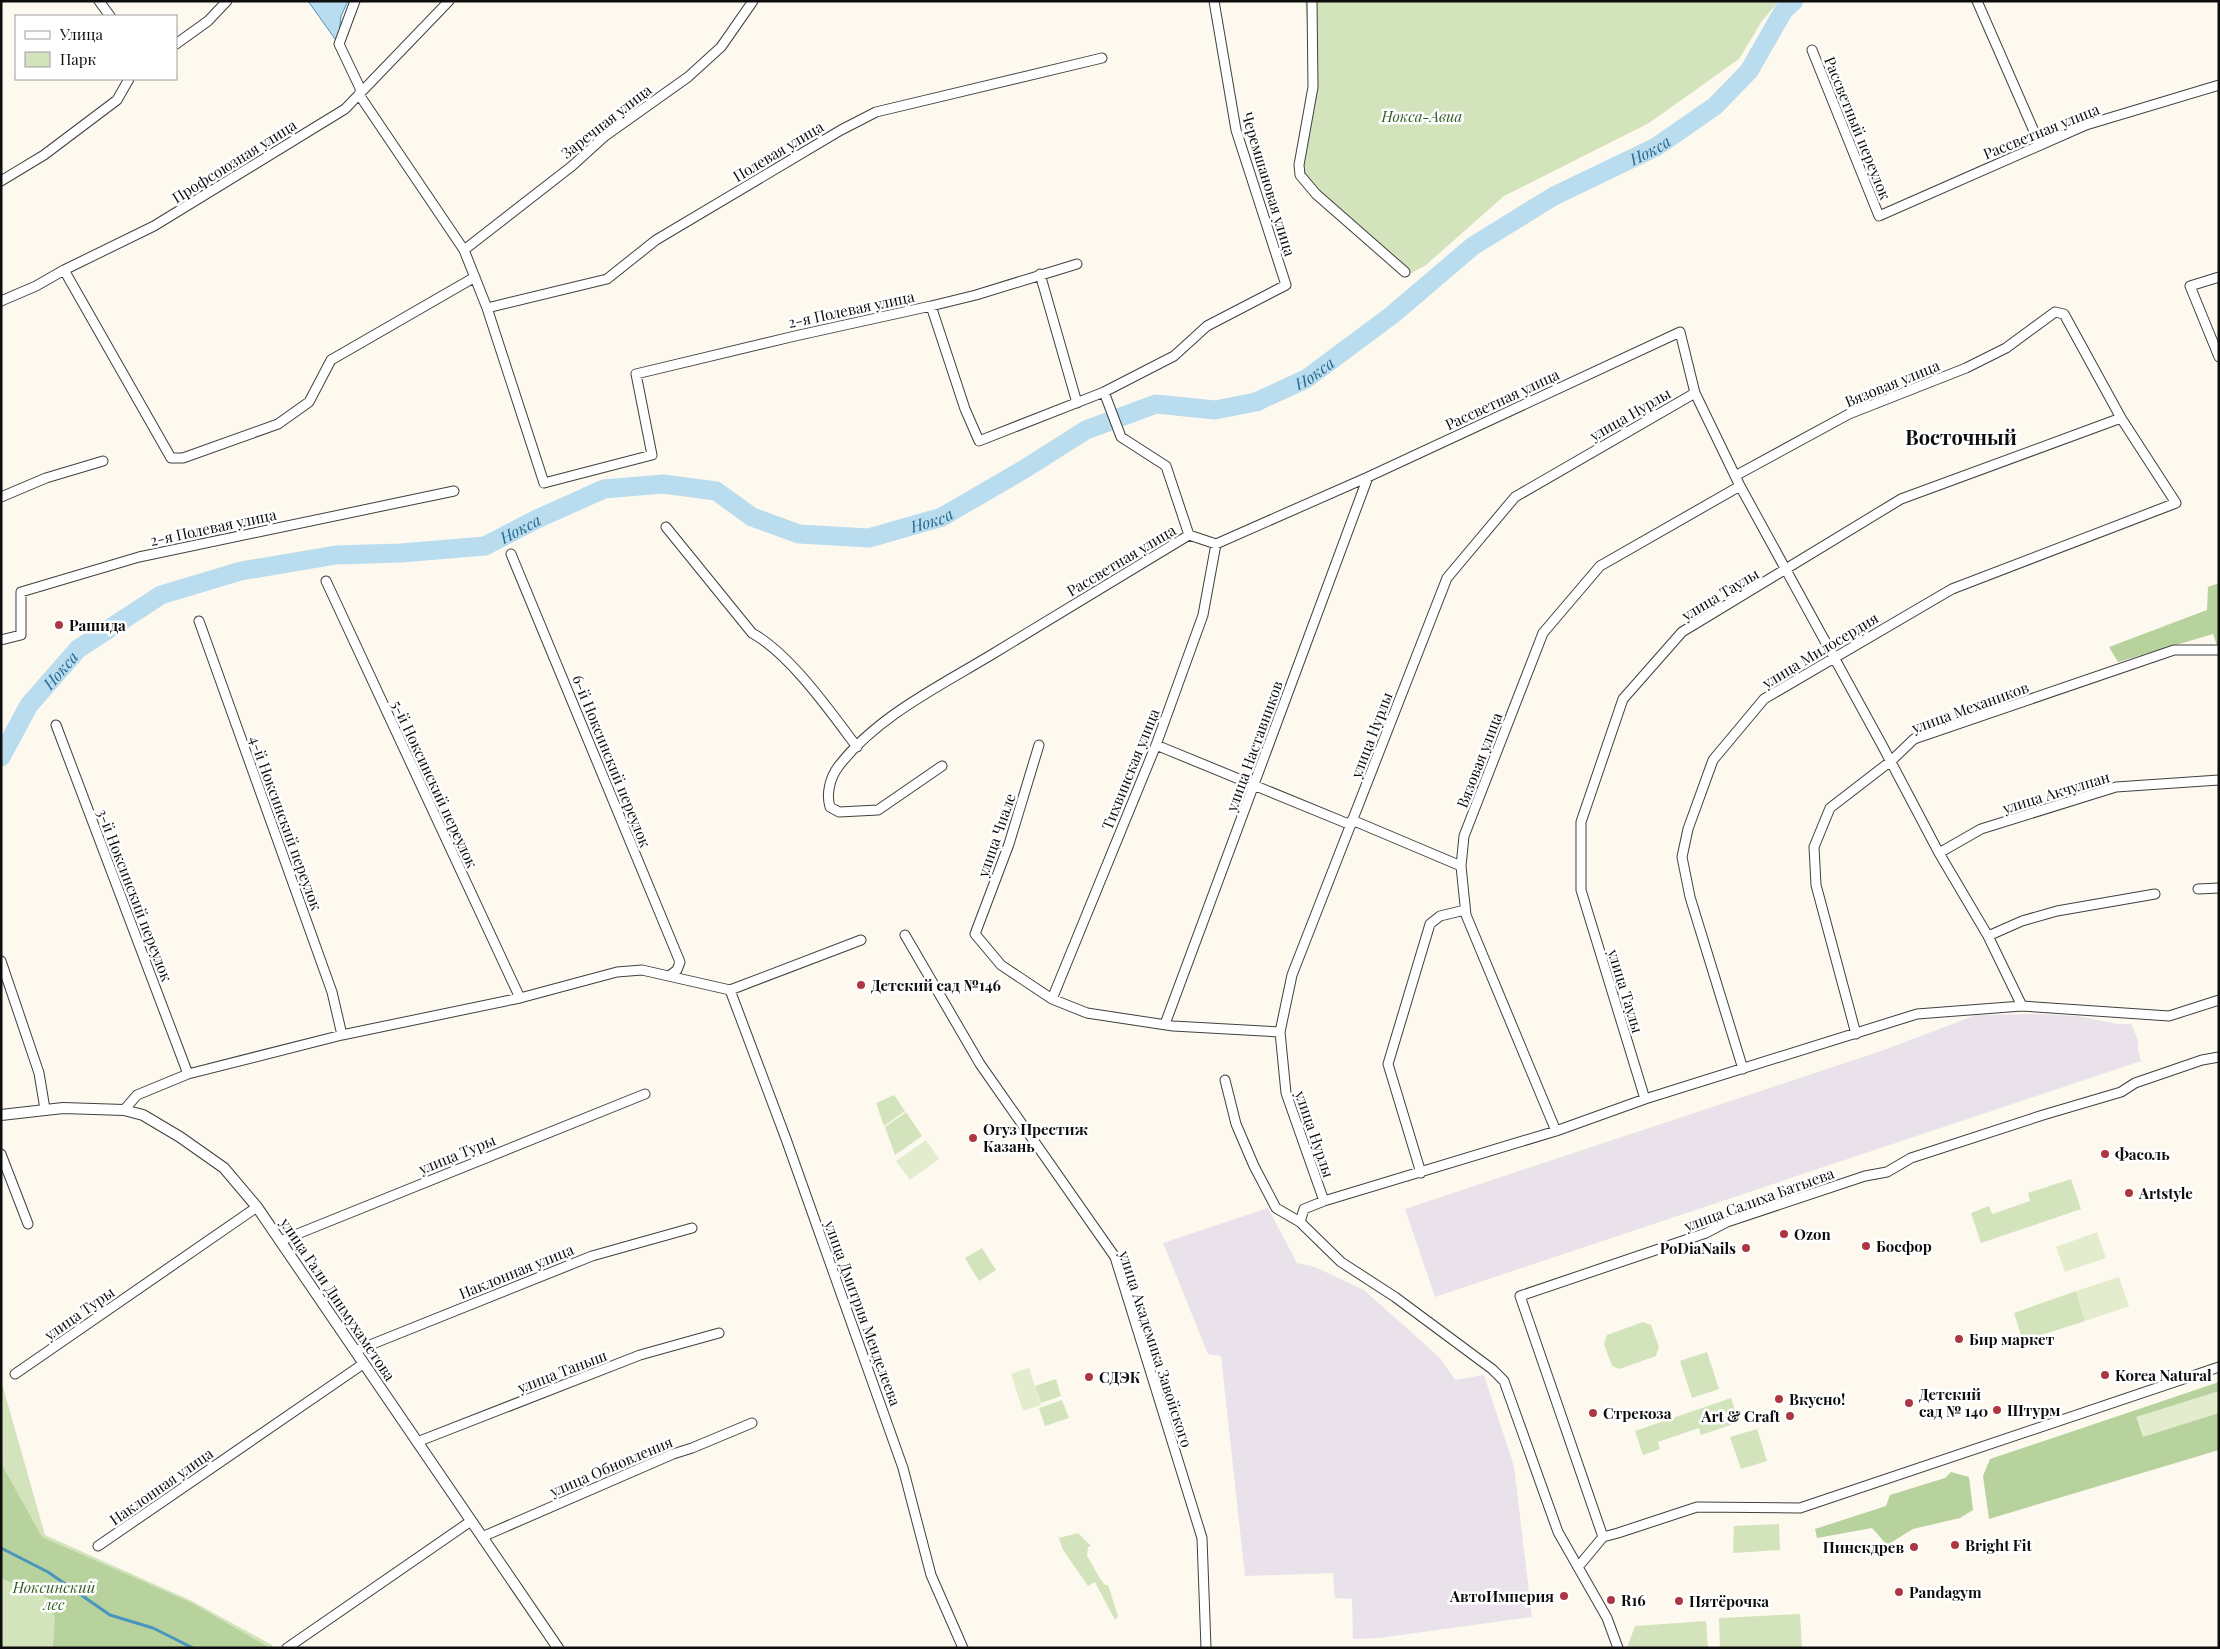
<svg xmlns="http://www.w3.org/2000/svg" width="2220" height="1649" viewBox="0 0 2220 1649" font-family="'Playfair Display',serif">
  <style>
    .industrial { fill: #e9e2eb }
    .green { fill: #d3e3bc }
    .forest { fill: #b8d29e }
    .pitch { fill: #e3eccd }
    .water { fill: #b9ddee; stroke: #4995bd }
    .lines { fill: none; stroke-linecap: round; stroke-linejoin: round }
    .stream { stroke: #4995bd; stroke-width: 3 }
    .river { stroke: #b9ddee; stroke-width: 19 }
    .minor-casing { stroke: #404040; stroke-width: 11 }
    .tertiary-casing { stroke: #404040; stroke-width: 12 }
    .minor { stroke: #fff; stroke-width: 9 }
    .tertiary { stroke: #fff; stroke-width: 10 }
    .poi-dot { fill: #ac3642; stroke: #fff; stroke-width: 2 }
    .labels { text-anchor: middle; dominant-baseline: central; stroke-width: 5; stroke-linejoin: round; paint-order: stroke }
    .park-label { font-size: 15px; font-style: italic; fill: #345d25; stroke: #fff }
    .street-label { font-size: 15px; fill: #0d0d0d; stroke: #fff }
    .poi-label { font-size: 15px; font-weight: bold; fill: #0d0d0d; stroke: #fff; text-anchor: start }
    .water-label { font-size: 16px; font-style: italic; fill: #25678f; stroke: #fff }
    .district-label { font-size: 20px; font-weight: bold; fill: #0d0d0d; stroke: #fff }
  </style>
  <rect width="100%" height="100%" fill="#fdf9ef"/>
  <path class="industrial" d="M2034,1014L2077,1016L2117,1024H2131L2138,1040V1050L2141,1061L1435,1297L1405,1209L1884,1050L1976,1015Z
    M1268,1208L1297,1263L1315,1267L1364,1290L1440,1358L1455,1380L1484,1375L1514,1466L1532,1617L1379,1638L1353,1639L1352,1599L1335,1598L1333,1573L1245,1576L1221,1356L1208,1354L1163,1243Z"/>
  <path class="green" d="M1305,1H1779L1762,21L1739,59L1649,123L1504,196L1426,265L1406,276L1298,174L1309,90L1310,63Z
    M894,1095L905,1111L884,1126L876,1103Z
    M906,1112L922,1136L895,1155L885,1127Z
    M2071,1179L2081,1209L1981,1243L1971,1213L1989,1206L1992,1214L2030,1201L2028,1193Z
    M982,1248L996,1270L979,1281L965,1258Z
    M2076,1291L2085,1321L2023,1341L2014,1313Z
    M1643,1322L1651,1325L1659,1347L1656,1356L1619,1369L1612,1366L1604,1344L1607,1335Z
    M1707,1352L1719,1389L1692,1398L1680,1361Z
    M1056,1379L1061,1396L1041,1403L1035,1386Z
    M1,1380L45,1535L192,1601L272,1645L273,1648H1Z
    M1731,1398L1739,1422L1701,1435L1699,1428L1658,1442L1660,1449L1643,1455L1635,1431Z
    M1062,1400L1069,1418L1045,1426L1039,1408Z
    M1757,1429L1767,1461L1741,1469L1730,1437Z
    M1779,1524L1780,1550L1733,1553L1734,1526Z
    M1078,1533L1091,1546L1088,1547L1087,1556C1094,1566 1097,1576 1105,1585H1108L1118,1616L1115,1620L1095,1582L1088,1586L1063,1550L1059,1538Z
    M1800,1614L1802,1648H1720L1719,1618Z
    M1706,1621L1708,1648H1627L1635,1626Z"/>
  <path class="forest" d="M2219,583V651L2213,634L2118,662L2109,647L2207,610L2208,587Z
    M2219,1382V1450L1989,1519L1983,1476L1990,1459Z
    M1,1450L3,1467L42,1537L192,1603L270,1648H53L55,1619L48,1598L1,1578Z
    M1951,1472L1969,1477L1973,1510L1960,1518L1913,1529L1887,1545L1872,1528L1817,1538L1815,1529L1886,1506L1890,1495L1945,1478Z"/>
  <path class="pitch" d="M926,1140L939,1159L910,1180L896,1161Z
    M2097,1232L2106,1258L2065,1272L2056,1247Z
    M2119,1277L2129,1306L2085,1321L2076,1291Z
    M1029,1368L1041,1405L1023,1411L1011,1374Z
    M2219,1391V1413L2143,1437L2136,1417Z"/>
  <path class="water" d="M308,1H348L341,16L338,43Z"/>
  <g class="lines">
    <path class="stream" d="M1,1548L48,1572L110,1615L153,1628L193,1648"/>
    <path class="river" id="s1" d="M1,757L29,705L78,649L161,595L241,571L336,555L401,553L485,546L537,519L604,489L663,484L716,491L752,517L799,534L869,538L942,517L1026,468L1086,430L1156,404L1215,410L1256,402L1306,379L1392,315L1473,246L1554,196L1656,147L1715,106L1749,71L1784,10L1794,1"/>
    <g class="minor-casing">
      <path id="minor" d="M99,1L110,16
        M355,1L339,44L360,88V96L464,250L487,308L544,483L652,455L636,374L795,336L931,306L976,295L1077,264
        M1312,1L1313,87L1299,165L1300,175L1316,194L1405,272
        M1977,1L2040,145
        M176,44L208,21L227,1
        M1812,50L1879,216L2086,125L2219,85
        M1,181L44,155L117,100L129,79
        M464,250L572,166L605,136L688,77L721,47L753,1
        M64,270L171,458H183L278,424L309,402L331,360L475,277
        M1040,274L1077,403
        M2219,277L2190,286L2219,357
        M1,301L36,286L64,270L154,226L345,109L449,1
        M931,306L965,409L979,441L1104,392L1174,356L1207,326L1286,285L1236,130L1214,1
        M487,308L607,279L656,240L841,130L876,112L1102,58
        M1104,392L1121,437L1166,466L1189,535
        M1735,476L1849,414L1966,368L2006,348L2055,312L2064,314L2121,418L2176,503L1952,589L1764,699L1713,760L1688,829L1682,857L1690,897L1743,1069
        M1,497L46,478L103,461
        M666,527L752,633C790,654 830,711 857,747
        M511,554L680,962L677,970L669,976
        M326,581L520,998
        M199,621L332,992L342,1035
        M1,640L21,635V592L139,557L454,491
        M56,725L188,1074
        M1039,745L1009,844L975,934L1001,965L1052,999L1087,1013L1173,1026L1280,1032
        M1156,745L1351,825
        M942,766L878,810L839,812L830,807C826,794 830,778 838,767C876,717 938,687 991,655C1057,615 1123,575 1189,535L1216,544L1368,477L1680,332L1695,393L1740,486L1882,745L1939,853L1988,936L2022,1006
        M1352,820L1461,866
        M1939,853L1981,829L2116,787L2219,780
        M2198,889L2219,888
        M905,935L980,1064L1115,1257L1202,1538L1206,1648
        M1988,936L2022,921L2057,911L2155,894
        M1,961L39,1073L45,1109
        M730,990L786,1139L903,1468L931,1575L963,1648
        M1052,999L1156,745L1203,615L1216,544
        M1165,1024L1368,477
        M1856,1034L1816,885L1814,847L1830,808L1891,761L1914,739L2174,650H2219
        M1225,1080L1236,1124L1254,1166L1276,1208L1300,1222L1341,1262L1395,1297L1492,1369L1504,1381L1558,1532L1607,1618L1618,1648
        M1645,1099L1581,890V822L1623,699L1682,632L1901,499L2121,418
        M124,1110L137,1095L188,1074L342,1035L520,998L617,972L642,970L730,990L861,940
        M1556,1131L1466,915L1461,866L1464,836L1543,633L1600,566L1740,486
        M1,1154L28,1224
        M1421,1173L1388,1064L1430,924L1440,916L1465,910
        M1324,1201L1286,1093L1280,1032L1292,975L1447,578L1515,497L1695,393
        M1300,1222L1304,1209L1324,1201L1556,1131L1645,1099L1917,1014L2022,1006L2169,1016L2219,1000
        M280,1241L645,1094
        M355,1351L592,1256L692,1228
        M15,1374L257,1207
        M417,1442L640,1355L719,1333
        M482,1537L673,1454L692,1448L752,1423
        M1603,1537L1520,1296L1706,1233L1727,1222L1865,1176L1887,1172L1911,1158L2043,1115L2121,1092L2135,1083L2202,1060L2219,1057
        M98,1546L363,1364
        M1578,1567L1603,1537L1618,1533L1697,1507L1800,1508L2219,1367
        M287,1648L471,1521"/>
    </g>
    <g class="tertiary-casing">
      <path id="tertiary" d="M1,1115L63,1108L124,1110L143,1115L180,1137L224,1168L257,1207L558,1648"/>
    </g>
    <use href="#minor" class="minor"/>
    <use href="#tertiary" class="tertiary"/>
  </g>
  <g class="poi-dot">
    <circle cx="59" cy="625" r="5"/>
    <circle cx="861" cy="985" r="5"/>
    <circle cx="973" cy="1138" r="5"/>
    <circle cx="2105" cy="1154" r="5"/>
    <circle cx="2129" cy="1193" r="5"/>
    <circle cx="1784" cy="1234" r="5"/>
    <circle cx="1866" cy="1246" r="5"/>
    <circle cx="1746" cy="1248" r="5"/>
    <circle cx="1959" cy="1339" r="5"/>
    <circle cx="2105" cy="1375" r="5"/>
    <circle cx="1089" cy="1377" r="5"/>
    <circle cx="1779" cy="1399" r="5"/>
    <circle cx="1909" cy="1403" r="5"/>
    <circle cx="1997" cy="1410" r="5"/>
    <circle cx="1593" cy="1413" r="5"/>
    <circle cx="1790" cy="1416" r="5"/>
    <circle cx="1955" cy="1545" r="5"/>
    <circle cx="1914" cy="1547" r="5"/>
    <circle cx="1899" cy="1592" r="5"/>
    <circle cx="1564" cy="1596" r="5"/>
    <circle cx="1611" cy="1600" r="5"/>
    <circle cx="1679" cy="1601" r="5"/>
  </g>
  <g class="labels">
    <g class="park-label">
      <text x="1422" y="116">Нокса-Авиа</text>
      <text x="54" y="1587">Ноксинский<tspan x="54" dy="17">лес</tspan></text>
    </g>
    <g class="street-label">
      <text transform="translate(606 121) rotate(-38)">Заречная улица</text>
      <text transform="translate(1858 128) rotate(68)">Рассветный переулок</text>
      <text transform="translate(2041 131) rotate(-22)">Рассветная улица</text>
      <text transform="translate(778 151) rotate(-31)">Полевая улица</text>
      <text transform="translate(234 161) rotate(-32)">Профсоюзная улица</text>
      <text transform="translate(1269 184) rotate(73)">Черемшановая улица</text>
      <text transform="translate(851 309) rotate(-12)">2-я Полевая улица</text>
      <text transform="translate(1892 383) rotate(-22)">Вязовая улица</text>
      <text transform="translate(1502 399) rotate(-25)">Рассветная улица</text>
      <text transform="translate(1630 414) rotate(-30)">улица Нурлы</text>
      <text transform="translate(213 527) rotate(-12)">2-я Полевая улица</text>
      <text transform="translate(1121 560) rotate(-31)">Рассветная улица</text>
      <text transform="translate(1720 594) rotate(-31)">улица Таулы</text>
      <text transform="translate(1820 650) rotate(-31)">улица Милосердия</text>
      <text transform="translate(1970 707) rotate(-20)">улица Механиков</text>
      <text transform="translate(1371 735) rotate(-69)">улица Нурлы</text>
      <text transform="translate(1254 746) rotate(-70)">улица Наставников</text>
      <text transform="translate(1479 760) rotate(-69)">Вязовая улица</text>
      <text transform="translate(612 761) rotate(68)">6-й Ноксинский переулок</text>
      <text transform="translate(1130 769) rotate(-68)">Тихвинская улица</text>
      <text transform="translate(435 784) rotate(65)">5-й Ноксинский переулок</text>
      <text transform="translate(2056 792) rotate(-17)">улица Акчулпан</text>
      <text transform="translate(286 823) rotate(70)">4-й Ноксинский переулок</text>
      <text transform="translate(996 835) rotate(-71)">улица Чиале</text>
      <text transform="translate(135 895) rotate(69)">3-й Ноксинский переулок</text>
      <text transform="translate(1626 991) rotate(73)">улица Таулы</text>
      <text transform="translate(1315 1134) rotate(71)">улица Нурлы</text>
      <text transform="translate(457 1154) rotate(-22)">улица Туры</text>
      <text transform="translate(1759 1199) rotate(-20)">улица Салиха Батыева</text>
      <text transform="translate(516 1271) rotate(-22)">Наклонная улица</text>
      <text transform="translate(338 1299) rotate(56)">улица Гали Динмухаметова</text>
      <text transform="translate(79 1313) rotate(-35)">улица Туры</text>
      <text transform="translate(863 1313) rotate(70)">улица Дмитрия Менделеева</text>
      <text transform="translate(1156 1349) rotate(72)">улица Академика Завойского</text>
      <text transform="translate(562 1371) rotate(-21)">улица Таныш</text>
      <text transform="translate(611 1466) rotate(-23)">улица Обновления</text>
      <text transform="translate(161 1486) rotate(-35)">Наклонная улица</text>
    </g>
    <g class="poi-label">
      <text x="69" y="625">Рашида</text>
      <text x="871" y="985">Детский сад №146</text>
      <text x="983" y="1129">Огуз Престиж<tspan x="983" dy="17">Казань</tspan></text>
      <text x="2115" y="1154">Фасоль</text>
      <text x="2139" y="1193">Artstyle</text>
      <text x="1794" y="1234">Ozon</text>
      <text x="1876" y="1246">Босфор</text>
      <text x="1736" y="1248" text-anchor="end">PoDiaNails</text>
      <text x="1969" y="1339">Бир маркет</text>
      <text x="2115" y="1375">Korea Natural</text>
      <text x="1099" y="1377">СДЭК</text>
      <text x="1919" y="1394">Детский<tspan x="1919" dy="17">сад № 140</tspan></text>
      <text x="1789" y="1399">Вкусно!</text>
      <text x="2007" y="1410">Штурм</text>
      <text x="1603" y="1413">Стрекоза</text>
      <text x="1780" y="1416" text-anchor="end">Art &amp; Craft</text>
      <text x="1965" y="1545">Bright Fit</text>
      <text x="1904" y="1547" text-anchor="end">Пинскдрев</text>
      <text x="1909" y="1592">Pandagym</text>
      <text x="1554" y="1596" text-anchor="end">АвтоИмперия</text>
      <text x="1621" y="1600">R16</text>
      <text x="1689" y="1601">Пятёрочка</text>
    </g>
    <g class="water-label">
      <text stroke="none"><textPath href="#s1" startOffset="1861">Нокса</textPath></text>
      <text stroke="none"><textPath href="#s1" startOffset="1456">Нокса</textPath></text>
      <text stroke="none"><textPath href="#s1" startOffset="1036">Нокса</textPath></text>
      <text stroke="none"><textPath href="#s1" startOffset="601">Нокса</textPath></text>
      <text stroke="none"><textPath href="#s1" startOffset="106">Нокса</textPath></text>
    </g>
    <g class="district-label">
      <text x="1961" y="436">Восточный</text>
    </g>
  </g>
  <rect width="2220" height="1649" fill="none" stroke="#0d0d0d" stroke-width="5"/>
  <rect x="15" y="15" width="162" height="65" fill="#ffffff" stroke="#9e9e9e"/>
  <rect x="25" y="31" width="25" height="8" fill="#ffffff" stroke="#9e9e9e"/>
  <text x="60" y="40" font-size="15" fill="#0d0d0d">Улица</text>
  <rect x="25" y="52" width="25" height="15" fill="#d3e3bc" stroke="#9e9e9e"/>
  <text x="60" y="65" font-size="15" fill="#0d0d0d">Парк</text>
</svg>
